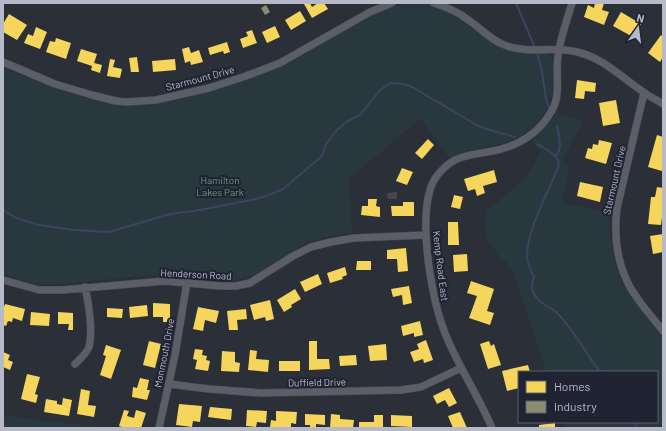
<svg xmlns="http://www.w3.org/2000/svg" width="666" height="431" viewBox="0 0 666 431" font-family="Barlow,sans-serif">
  <style>
    .green { fill: #29383e }
    .homes { fill: #f6d55c }
    .industry { fill: #8c8c6e }
    .lines { fill: none; stroke-linecap: round; stroke-linejoin: round }
    .stream { stroke: #3b4460; stroke-width: 2 }
    .building { fill: #44474e }
    .street-casing { stroke: #474a51; stroke-width: 8 }
    .street { stroke: #5b5e66; stroke-width: 7 }
    .labels { text-anchor: middle; dominant-baseline: central; stroke-width: 4; stroke-linejoin: round; paint-order: stroke }
    .street-label { font-size: 10px; fill: #b6bac8; stroke: #1f2332 }
    .park-label { font-size: 10px; fill: #6f9780; stroke: #1f2332 }
  </style>
  <rect width="100%" height="100%" fill="#2b2f38"/>
  <path class="green" d="M404,4L430,5L451,12L466,21L491,43L506,50L522,53H548C556,59 553,73 553,82C554,97 550,107 540,119C514,151 482,142 449,158L421,118L349,179L352,233L329,236L304,244L255,275L236,280L220,281L183,276L155,275L46,285L29,282L3,274V66C15,74 32,78 45,84C65,91 97,103 118,105C161,108 205,93 245,79C257,75 270,71 282,66C324,48 359,15 404,4Z
    M557,113L583,121L562,162L570,165L562,203L609,212V226L616,268L631,296L663,339V428H565L563,422H657V372H546L512,268L498,255L486,238L484,223L487,211L527,176L540,152L533,140L543,130Z
    M13,416L41,421L114,428H3V417Z"/>
  <path class="homes" d="M305,3H310L312,7L318,3H324L328,9L312,18L304,4Z
    M595,3H604L602,10L609,12L604,25L584,17L588,5L594,8Z
    M300,11L306,21L291,30L285,20Z
    M621,12L641,24L633,37L613,26Z
    M9,14L27,25L17,40L3,32V24Z
    M275,26L280,37L267,43L262,32Z
    M36,27L47,32L40,49L24,43L28,34L33,36Z
    M252,30L257,43L243,48L240,39L248,36L246,32Z
    M661,35L663,37V57L660,62L648,53Z
    M56,38L71,43L66,59L46,52L50,41L55,42Z
    M227,42L230,52L224,54L223,51L210,55L208,48Z
    M189,47L191,53L199,50L203,62L191,65L190,61L185,63L182,49Z
    M81,49L97,54L94,63L102,65L100,73L91,70L92,66L77,61Z
    M137,57L139,72H131L129,58Z
    M110,59L115,60L113,67L122,69L120,78L107,76Z
    M175,59L176,70L153,72L152,61Z
    M577,80L596,83L595,92L585,91L584,99L575,98Z
    M616,100L620,123L603,126L599,103Z
    M657,135L663,137V166L662,171L648,167Z
    M428,139L434,145L422,159L415,153Z
    M599,140L612,143L606,164L585,158L588,148L592,149L593,144L598,145Z
    M402,168L413,172L407,185L396,181Z
    M494,170L497,182L483,186L485,193L477,196L475,189L468,191L464,179Z
    M580,182L603,187L600,202L577,196Z
    M657,187L663,188V210L661,225L648,224L651,197H655Z
    M454,195L463,197L460,209L451,207Z
    M368,199H377L376,206L380,207V217L361,215L362,206H368Z
    M403,202H414V216H392L391,206H403Z
    M448,222H458L459,245H448Z
    M663,234V252L653,254L650,236Z
    M406,248L408,271L398,272L397,259H387V250Z
    M467,254L468,271L454,272L453,255Z
    M357,261H371V270H356Z
    M345,267L347,275L342,277L343,279L330,283L327,273Z
    M318,274L322,284L305,292L300,282Z
    M471,281L494,289L487,311L494,313L490,325L469,318L477,296L467,293Z
    M409,286L412,303L403,305L402,295L393,297L391,289Z
    M295,289L301,299L291,305L292,307L284,312L277,300Z
    M270,300L274,319L266,321L265,317L254,320L250,305Z
    M153,303L170,304V322H163V317H153Z
    M5,304L25,309L22,321L13,318L12,322L8,321L6,326L3,325V310Z
    M147,305L148,316L130,318L129,307Z
    M198,307L219,311L216,323L205,320L203,331L193,329Z
    M107,308L123,309L122,318L107,317Z
    M246,309L247,319L237,320L238,330H229L227,311Z
    M31,312L50,314L49,326L30,325Z
    M58,312L73,313V330H68L69,324H58Z
    M420,321L423,335L414,337V333L403,336L401,326Z
    M426,340L433,360L424,363L423,359L414,362L410,352L419,349L417,344Z
    M149,341L161,344L155,368L143,365Z
    M309,341H317V359H329L330,369L309,370Z
    M489,341L491,346L494,344L501,365L488,369L480,344Z
    M386,344L387,360L370,361L368,346Z
    M106,345L121,350L111,379L100,375L106,356L103,355Z
    M195,349L203,350L202,355L207,356L206,360L210,361L208,371L195,369L197,360L193,359Z
    M250,350L257,351L256,359L269,360L268,372L248,370Z
    M222,351L235,352V362L240,363L239,372L221,371Z
    M3,352L10,355L8,360L13,362L10,370L3,367Z
    M356,355L357,365L340,366L339,356Z
    M279,361H300V371H279Z
    M528,365L530,372H519V388L507,391L502,371Z
    M27,374L40,377L35,394L38,395L36,403L21,399Z
    M140,378L149,380L147,390H150L147,400L132,397L133,387L137,388Z
    M449,388L457,403L449,407L445,400L437,404L433,396Z
    M81,389L90,391L88,405L96,406L94,417L77,414Z
    M63,398L72,400L69,416L44,412L46,399L57,401V404L62,405Z
    M179,404L202,406L200,422L193,421L192,427L176,425Z
    M210,407L232,409L231,420L208,417Z
    M124,410L129,411L127,416L134,418L136,410L146,413L141,428H125L119,426Z
    M247,410L267,411L266,423L257,422L256,427L246,426Z
    M276,411L297,412L296,424L291,423V428L270,427L271,420L276,421Z
    M460,412L467,428H453L448,416Z
    M305,414L325,415V425L316,424V428H310V425H305Z
    M331,414L340,415V419L354,420L353,428H330Z
    M374,415H383V428H359V422H374Z
    M391,415L412,416V427L391,426Z
    M555,423V428H539V425Z"/>
  <path class="industry" d="M266,5L270,12L265,15L261,8Z"/>
  <g class="lines">
    <path class="stream" d="M516,3L535,48
      M537,52L542,71L546,99L549,107
      M536,144C542,146 555,154 558,160C560,163 558,167 557,170C547,195 527,230 527,256C527,264 531,271 534,277C532,282 531,287 533,292C539,305 552,306 560,316C575,333 586,353 600,372
      M555,157C563,149 559,137 557,126
      M3,210L16,218L39,225L74,230L109,232L170,214L194,211L256,199L269,195L283,189L322,156L326,144L336,131L346,122L361,114L380,90L390,83C410,82 416,90 432,99C447,107 462,117 477,125C488,131 503,133 515,137
      M634,422L637,428"/>
  </g>
  <path class="building" d="M397,192V199H388L387,193Z"/>
  <g class="lines">
    <g class="street-casing">
      <path id="street" d="M434,3C446,7 457,11 467,19C481,28 491,41 507,46C530,54 554,46 577,52C604,58 623,79 645,93C650,97 657,100 663,104
        M3,62L55,84L92,95L116,101L126,102L156,100L209,88L246,76L280,63L370,12L392,3
        M644,93L617,208C614,233 616,258 627,281C635,299 651,315 663,331
        M3,280L39,290H62L165,281L220,286H236L250,283L293,256L311,247L331,242L354,238L426,235
        M75,364C79,360 87,353 89,347C93,331 89,304 85,287
        M169,384L209,389L261,393L401,390L421,387L461,368
        M159,428L175,355L187,282
        M492,428C479,397 460,369 447,338C432,303 419,227 430,190C433,178 444,166 455,160C465,155 476,154 487,152C514,148 537,136 551,112C562,95 555,75 558,56C560,39 567,20 572,3"/>
    </g>
    <use href="#street" class="street"/>
  </g>
  <g class="labels">
    <g class="street-label">
      <text transform="translate(200 78) rotate(-15)">Starmount Drive</text>
      <text transform="translate(614 180) rotate(-77)">Starmount Drive</text>
      <text transform="translate(441 266) rotate(83)">Kemp Road East</text>
      <text transform="translate(196 274) rotate(3)">Henderson Road</text>
      <text transform="translate(164 353) rotate(-79)">Monmouth Drive</text>
      <text transform="translate(317 382) rotate(-1)">Duffield Drive</text>
    </g>
    <g class="park-label">
      <text x="220" y="180">Hamilton<tspan x="220" dy="12">Lakes Park</tspan></text>
    </g>
  </g>
  <rect width="666" height="431" fill="none" stroke="#b6bac8" stroke-width="8"/>
  <rect x="518" y="371" width="140" height="52" fill="#1f2332" stroke="#5b5f6e"/>
  <rect x="526" y="381" width="20" height="12" fill="#f6d55c" stroke="#5b5f6e"/>
  <text x="554" y="391" font-size="12" fill="#b6bac8">Homes</text>
  <rect x="526" y="401" width="20" height="12" fill="#8c8c6e" stroke="#5b5f6e"/>
  <text x="554" y="411" font-size="12" fill="#b6bac8">Industry</text>
  <g transform="translate(638 28) rotate(14)" stroke="#1f2332" stroke-width="3" paint-order="stroke">
  <path d="M0-3L7 15L0 10L-7 15Z" fill="#b6bac8"/>
  <text y="-6" font-size="11" font-weight="bold" text-anchor="middle" fill="#b6bac8">N</text>
  </g>
</svg>
